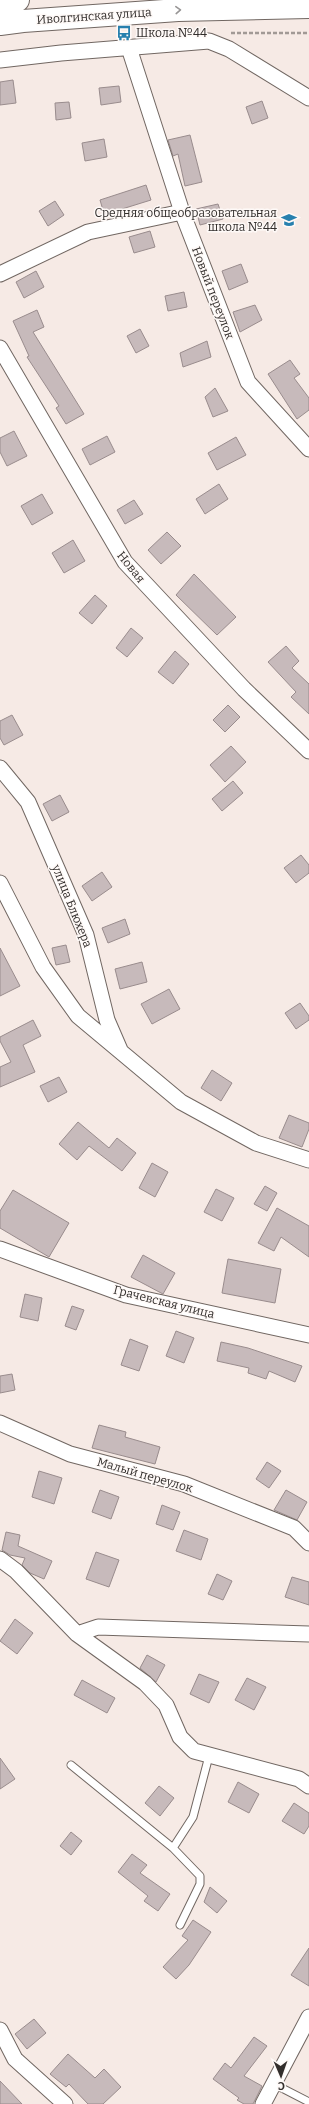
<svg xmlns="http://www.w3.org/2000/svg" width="309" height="2104" viewBox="0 0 309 2104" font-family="Bitter,serif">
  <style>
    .building { fill: #c7babb; stroke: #998c8d }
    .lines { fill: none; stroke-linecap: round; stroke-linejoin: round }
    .lane-casing { stroke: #716762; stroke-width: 9 }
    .street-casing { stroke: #716762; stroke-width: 17 }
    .primary-casing { stroke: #716762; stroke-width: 24 }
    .path { stroke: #a19995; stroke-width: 2.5; stroke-dasharray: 4 2; stroke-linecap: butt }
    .lane { stroke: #fff; stroke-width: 7 }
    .street { stroke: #fff; stroke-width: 15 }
    .primary { stroke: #fff; stroke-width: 22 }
    .oneway { stroke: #989696 }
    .labels { text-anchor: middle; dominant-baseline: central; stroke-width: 3; stroke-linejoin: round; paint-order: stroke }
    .street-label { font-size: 12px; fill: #322e2c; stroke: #fef9f7 }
    .poi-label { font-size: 12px; fill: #322e2c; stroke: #fef9f7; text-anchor: start }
  </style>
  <rect width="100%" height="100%" fill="#f6eae5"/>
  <path class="building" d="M13,80L16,103L0,105V82Z
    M119,86L121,102L101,105L99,88Z
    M262,101L268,118L252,124L246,107Z
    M69,102L71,118L56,120L55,103Z
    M190,135L202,182L185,186L178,154L173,156L168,140Z
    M104,139L107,157L85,161L82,143Z
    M146,185L151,200L122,209L123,212L105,217L100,200Z
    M55,201L64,215L48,226L39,211Z
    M218,204L223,219L200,225L196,209Z
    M150,231L155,247L134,253L129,237Z
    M241,264L248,282L229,290L222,271Z
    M36,271L44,287L24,298L16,282Z
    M184,292L187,307L168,311L165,296Z
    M255,305L262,320L240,332L233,312Z
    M37,310L44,327L33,332L84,414L66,424L56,408L59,406L27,357L29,356L13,321Z
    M140,329L149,346L136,353L127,336Z
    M207,341L211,357L183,367L180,353Z
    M290,360L300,374L294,378L309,398V410L297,419L268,374Z
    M215,388L228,411L213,417L205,397Z
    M14,431L27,456L7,466L0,452V438Z
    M107,436L115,452L90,465L82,449Z
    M236,437L246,455L217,470L208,453Z
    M219,484L228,499L205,514L196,499Z
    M42,494L53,513L32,525L21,506Z
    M134,500L143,514L125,524L117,510Z
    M167,532L181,546L161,564L148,550Z
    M73,540L85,561L64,573L52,553Z
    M194,574L236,617L217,635L176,595Z
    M95,595L107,606L92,624L79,613Z
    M131,628L143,638L127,657L116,648Z
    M286,646L299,661L292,668L309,684V714L291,697L296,692L268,662Z
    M175,651L189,664L173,684L158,672Z
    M228,705L240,717L225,732L213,720Z
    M12,715L23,735L4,745L0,738V721Z
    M231,746L246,762L225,782L210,765Z
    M233,781L243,793L222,811L212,799Z
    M60,795L69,812L52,821L43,804Z
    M301,855L309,865V873L296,883L284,868Z
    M102,872L112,887L92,901L82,886Z
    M125,919L130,934L108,943L102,928Z
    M66,945L70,962L56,965L52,948Z
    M0,948L20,986L0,996Z
    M142,962L147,982L120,989L115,969Z
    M169,989L180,1009L152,1024L141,1004Z
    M300,1003L309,1016V1020L296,1029L285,1013Z
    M33,1020L41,1036L23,1045L35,1072L0,1087V1067L11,1062L0,1041V1037Z
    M212,1070L232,1083L221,1101L201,1088Z
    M59,1077L67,1092L48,1102L40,1086Z
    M289,1115L309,1123V1129L302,1147L279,1138Z
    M78,1122L109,1148L117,1138L136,1153L122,1171L89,1146L77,1160L59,1144Z
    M152,1163L168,1172L155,1197L139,1188Z
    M265,1186L277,1193L267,1211L254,1204Z
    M216,1189L234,1198L222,1221L204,1212Z
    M13,1190L69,1223L49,1257L0,1228V1211Z
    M277,1208L309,1226V1257L281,1237L274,1251L258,1243Z
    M143,1255L175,1273L163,1294L131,1277Z
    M228,1259L281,1269L275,1303L222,1293Z
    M25,1294L42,1298L38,1321L20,1317Z
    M72,1306L84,1310L76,1330L65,1326Z
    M176,1331L194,1338L184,1363L166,1356Z
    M130,1339L148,1346L139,1371L121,1365Z
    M221,1342L248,1348L302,1366L295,1382L269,1371L266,1379L248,1373L249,1368L217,1361Z
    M12,1374L15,1390L0,1393V1376Z
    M99,1425L126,1432L125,1437L160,1447L155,1464L92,1448Z
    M267,1462L281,1471L269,1488L256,1479Z
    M39,1471L62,1478L54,1504L32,1497Z
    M100,1490L119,1497L111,1519L92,1512Z
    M286,1490L307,1502L297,1520L274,1510Z
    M162,1505L180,1512L173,1530L156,1524Z
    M184,1530L208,1539L201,1560L176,1551Z
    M6,1532L20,1535L18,1546L52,1561L44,1579L30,1573L22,1565L25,1558L10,1555L2,1550Z
    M96,1552L119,1560L109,1587L86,1579Z
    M217,1574L232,1581L223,1600L208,1594Z
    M292,1577L309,1582V1605L285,1597Z
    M15,1619L33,1633L17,1654L0,1641Z
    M147,1655L165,1665L156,1682L140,1668Z
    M199,1674L219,1682L209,1703L190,1694Z
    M247,1678L266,1687L254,1710L235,1700Z
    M82,1680L115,1698L107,1713L74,1695Z
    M0,1758L15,1779L0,1789Z
    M238,1782L259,1794L249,1813L228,1802Z
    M159,1786L174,1798L160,1816L145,1803Z
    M294,1803L309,1813V1826L304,1834L282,1821Z
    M71,1832L82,1841L71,1855L60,1846Z
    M132,1854L147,1865L140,1873L170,1894L158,1911L144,1901L148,1896L118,1872Z
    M210,1887L227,1901L217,1913L204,1902Z
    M193,1920L211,1932L189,1965L176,1979L163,1967L188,1940L182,1936Z
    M309,1948V1986L291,1975Z
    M34,2019L46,2033L27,2049L15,2034Z
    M254,2037L267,2046L244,2076L262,2086L253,2104H244L237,2100L239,2098L213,2079L225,2063L231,2068Z
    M68,2054L95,2078L104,2069L121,2087L103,2104H88L69,2084L66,2087L50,2074Z
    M0,2081L22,2104H0Z"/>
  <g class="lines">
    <g class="lane-casing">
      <path id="lane" d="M71,1765L173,1848L200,1876V1884L180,1925
        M173,1848L193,1817L209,1756
        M274,2084L309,2102"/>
    </g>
    <g class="street-casing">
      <path id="street" d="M129,48L182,212L248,382L309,449
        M0,60L61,53L209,41L229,49L309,98
        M0,274L88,232L182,212
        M0,348L125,562L244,689L309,751
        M0,768L28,802L86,935L107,1020L120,1050
        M0,883L43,967L78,1016L181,1102L256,1143L309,1160
        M0,1249L126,1295L309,1335
        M0,1423L70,1454L184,1484L294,1528L309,1543
        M0,1559L16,1571L77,1634L145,1683L166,1705L180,1737L194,1751L299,1779L309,1786
        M77,1634L98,1627L309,1634
        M0,2030L15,2059L65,2104
        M263,2104L309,2017"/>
    </g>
    <g class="primary-casing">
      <path id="primary" d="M0,5L18,0
        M0,24L23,21L178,10L309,7"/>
    </g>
    <path class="path" d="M231,33H309"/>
    <use href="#lane" class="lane"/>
    <use href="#street" class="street"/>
    <use href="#primary" class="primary"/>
  </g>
  <defs><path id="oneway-chevron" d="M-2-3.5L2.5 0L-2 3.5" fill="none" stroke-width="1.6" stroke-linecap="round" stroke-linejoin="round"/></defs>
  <use class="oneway" href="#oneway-chevron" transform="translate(178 10) rotate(-3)"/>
  <defs>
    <g id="bus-bare" transform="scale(1.2)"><path d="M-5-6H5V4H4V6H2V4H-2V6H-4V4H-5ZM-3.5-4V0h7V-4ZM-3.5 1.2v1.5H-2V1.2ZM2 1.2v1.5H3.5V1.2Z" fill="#2780ae" stroke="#fef9f7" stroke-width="2.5" paint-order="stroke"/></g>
    <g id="school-bare" transform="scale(1.2)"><path d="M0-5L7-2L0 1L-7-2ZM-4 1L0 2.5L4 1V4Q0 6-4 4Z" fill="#2780ae" stroke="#fef9f7" stroke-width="2.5" paint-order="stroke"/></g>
  </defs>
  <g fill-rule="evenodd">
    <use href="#bus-bare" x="124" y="33"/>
    <use href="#school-bare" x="289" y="220"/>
  </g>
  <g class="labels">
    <g class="street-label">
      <text transform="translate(94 16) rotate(-4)">Иволгинская улица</text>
      <text transform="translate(213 293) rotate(69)">Новый переулок</text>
      <text transform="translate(131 567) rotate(51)">Новая</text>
      <text transform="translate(72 906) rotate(68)">улица Блюхера</text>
      <text transform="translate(164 1302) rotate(14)">Грачевская улица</text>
      <text transform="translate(145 1475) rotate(16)">Малый переулок</text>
    </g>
    <g class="poi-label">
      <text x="136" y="33">Школа №44</text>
      <text x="277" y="213" text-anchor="end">Средняя общеобразовательная<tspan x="277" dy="14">школа №44</tspan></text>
    </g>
  </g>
  <g transform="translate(281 2076) rotate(178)" stroke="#fef9f7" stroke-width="3" paint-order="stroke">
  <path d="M0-3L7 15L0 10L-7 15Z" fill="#322e2c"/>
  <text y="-6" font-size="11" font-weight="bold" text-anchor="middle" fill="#322e2c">С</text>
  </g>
</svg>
